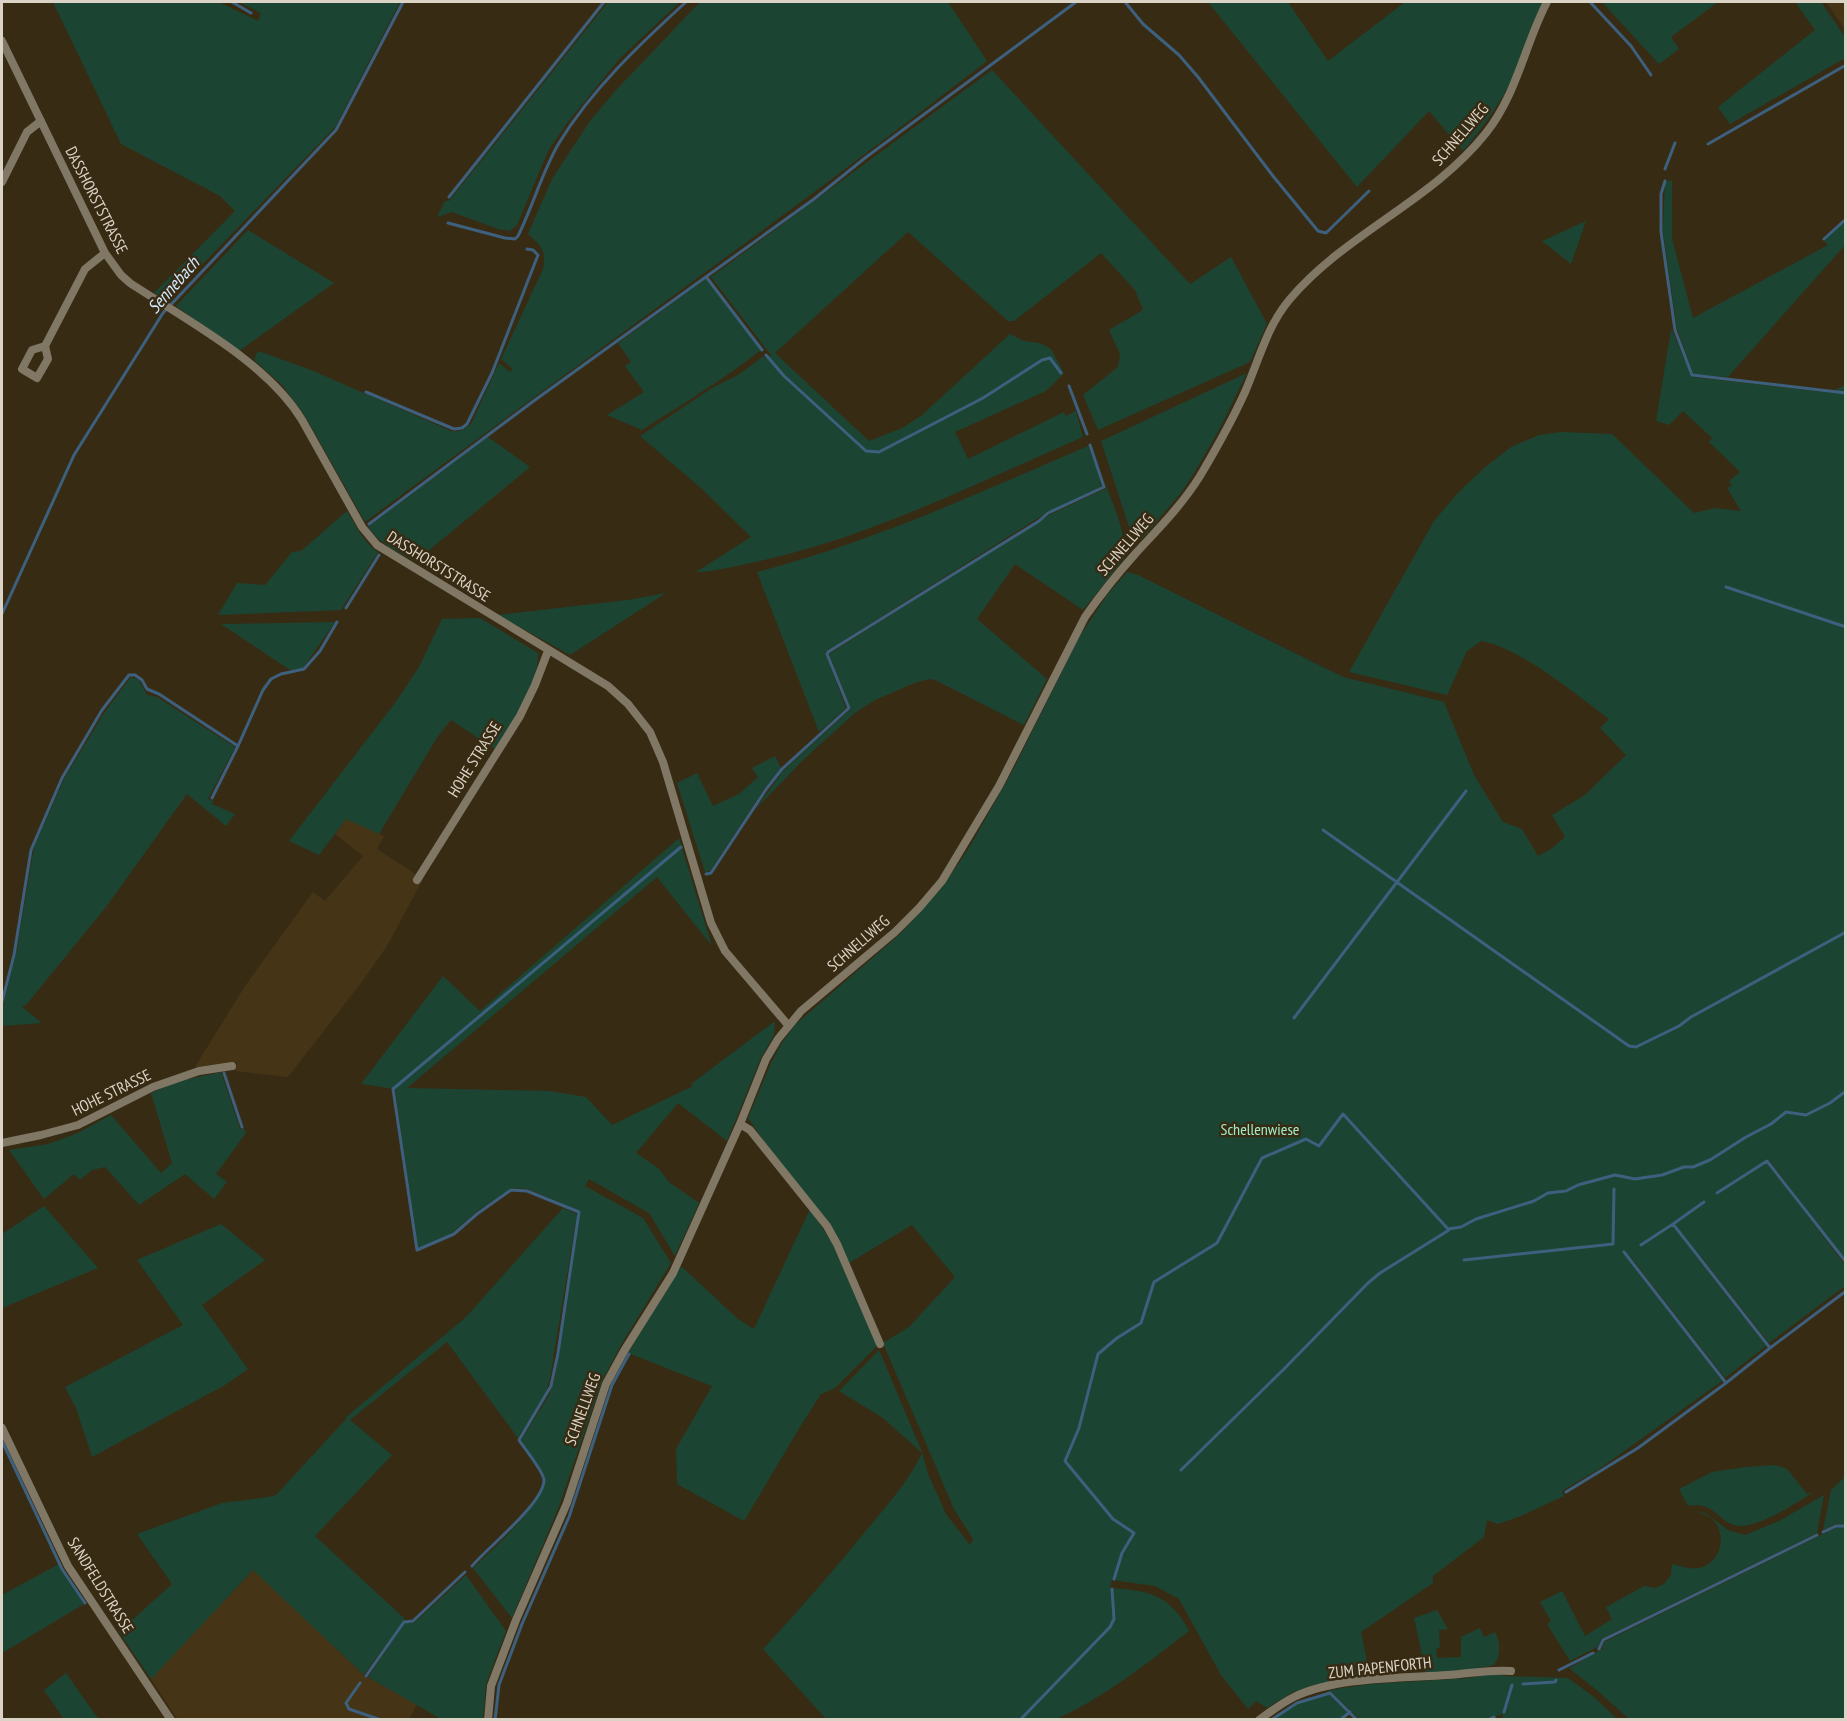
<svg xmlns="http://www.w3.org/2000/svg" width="1847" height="1721" viewBox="0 0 1847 1721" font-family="'PT Sans Narrow',sans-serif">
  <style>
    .built { fill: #453415 }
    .green { fill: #1b4532 }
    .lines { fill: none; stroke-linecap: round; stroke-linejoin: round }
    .stream { stroke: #3c607e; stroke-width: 3 }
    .street { stroke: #807765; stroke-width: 8 }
    .labels { text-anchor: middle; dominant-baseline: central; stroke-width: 5; stroke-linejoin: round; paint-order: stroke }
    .street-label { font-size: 16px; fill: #dbd3c5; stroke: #382b14 }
    .park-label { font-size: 16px; fill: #9fedc7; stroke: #382b14 }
    .water-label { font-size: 18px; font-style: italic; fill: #d0e8fc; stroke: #382b14 }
  </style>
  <rect width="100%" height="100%" fill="#382b14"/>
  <path class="built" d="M1826,2H1845V29Z
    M346,819L384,836L377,849L423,879L387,946L361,983L288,1077L235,1071L237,1062L195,1067L245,986L313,892L325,901L363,856L335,834Z
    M253,1570L364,1675L417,1705L409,1719H177L151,1679Z"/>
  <path class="green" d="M53,2H219L258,21L261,13L238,2H400L335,127L167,301L154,293L235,211L220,196L121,144Z
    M608,2H680L620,58L567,123L548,151L517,225L510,231L498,229L452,212L437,217L445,201H449Z
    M700,2H948L987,61C783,219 572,368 365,522L304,414L282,385L254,360L258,351L311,370L451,431C460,432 464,430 471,424L499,363L510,372L513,369L501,359L543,269C547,252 541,245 528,234L552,179L590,121L617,89Z
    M1208,2H1288L1328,61L1405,2H1543C1531,24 1525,49 1515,72C1502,102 1484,126 1463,151L1429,111L1357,187Z
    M1602,2H1718L1671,37L1679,49L1659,64Z
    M1795,2H1821L1845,37V58L1730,124L1718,107L1815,30Z
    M992,70L1190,284L1231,257L1267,324L1250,362L1098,430L1083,395L1118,367L1120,354L1109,330L1143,310L1135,290L1101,253L1014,321H1008L908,232L775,353L869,441L902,428L921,416L1010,334L1024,341L1040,343L1051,349L1064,373L1046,391L955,432L968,459L1064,412L1066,416L1076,411L1083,437C979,482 875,535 764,560C741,565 719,571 696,572L751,537L702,489L640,436L712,388L738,375L764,356L766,359L771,355L711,277Z
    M1672,180V239L1693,318L1828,245L1824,241L1845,221V245L1728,377L1693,374L1677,329L1663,232L1665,182Z
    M1586,221L1571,264L1542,241Z
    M248,230L334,283L239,351L176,306Z
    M706,279L761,350C723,380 682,404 642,430L607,415L644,392L625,366L631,362L618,343Z
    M1671,330H1672L1692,377L1842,394L1835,390L1845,385V1259L1768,1159L1715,1193L1717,1195L1767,1162L1845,1265V1286L1769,1343L1675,1224L1705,1203L1704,1201L1640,1245L1641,1247L1673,1226L1766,1346L1725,1378L1628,1254L1626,1255L1722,1381L1602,1467L1562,1491L1564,1496L1521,1516L1498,1524L1487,1520L1484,1537L1433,1576V1583L1361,1632L1370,1676L1331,1682L1293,1692L1267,1708L1256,1701L1248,1709L1221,1675L1179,1599L1155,1586L1112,1580L1110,1588C1148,1590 1171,1595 1189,1631C1146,1664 1104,1698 1054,1720L826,1719L763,1649C800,1609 835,1569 869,1527C888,1504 909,1481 922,1453L883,1418L839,1391L879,1350L922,1452L928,1474L946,1514L970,1545L973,1539L954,1509L883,1343L909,1327L955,1277L912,1225L849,1263L748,1118L771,1063L783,1041L796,1024L899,935L944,885L969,848L1013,770L1078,639L1107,595L1127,572L1138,575L1343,677L1444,702L1474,775L1503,822L1522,829L1538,856L1551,849L1565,837L1552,815L1585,795L1626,755L1600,728L1609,719C1577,695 1519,647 1481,641L1467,651L1447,695L1349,672L1434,521L1456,495L1484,468L1511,447L1539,435L1561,432L1612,434L1694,513L1715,508L1741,511L1727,488L1732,485L1729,481L1740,472L1709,442L1712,438L1683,411L1669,425L1656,421Z
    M1247,373L1219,430L1193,475L1180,494L1141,540L1133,539L1101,441Z
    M488,437L530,467L416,561L413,560C396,551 379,543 368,527Z
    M1088,446L1097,469L1101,487L1048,512L825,652L846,708L819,732L757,572C872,542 979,493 1088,446Z
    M1107,488C1115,510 1127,535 1124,559L1083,610L1015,564L977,619L1047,679L1024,725L937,681L931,679L917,682L875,700L856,712L804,759L755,810L783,771L851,709L829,654L1049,515Z
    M347,511C356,526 363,542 378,552L341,610L218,615L237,583L265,585L292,552L301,551Z
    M666,593L570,655L498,615L628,600Z
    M480,618L538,653C539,685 511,722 495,749L451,720L438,736L379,834L346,819L319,855L289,841L395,703L419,667L442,619Z
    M335,622L303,668L290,670L221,624Z
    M131,677L139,680L147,695L157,697L235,747L208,799L213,801L212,804L235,814L226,826L187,794L106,907L26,1005L21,1006L42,1023L2,1026V1009L17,949L34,847L64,779L104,713Z
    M775,756L781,768L766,786L710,871L705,872L677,783L697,773L713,806L739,794L758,777L752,768Z
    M679,838L712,946L657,877L407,1088L550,1091L586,1097L612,1125L693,1086L691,1084L775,1021L774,1035L761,1058L727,1141L678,1103L636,1153L658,1168L669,1182L699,1203L675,1256L649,1213L589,1179L585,1186L643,1218L671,1263L621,1345L602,1381L558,1509L512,1618L473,1568C492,1549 547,1502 545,1476L521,1440L549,1395L555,1378L580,1211L528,1189L511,1188L476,1212L452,1233L418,1248L395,1089L361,1084L443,976L480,1011Z
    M221,1072L240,1129L244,1128L246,1133L216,1174L227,1182L214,1199L185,1174L139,1205L105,1167L92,1170L80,1180L74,1174L44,1199L9,1150L48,1144L78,1133L111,1115L161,1173L172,1163L151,1093L180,1081Z
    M44,1206L98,1268L2,1308V1234Z
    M563,1208L577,1214L550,1378L546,1393L518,1438L447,1342L350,1420L392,1455L315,1536L405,1619L364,1675L253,1570L151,1679L119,1632L172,1584L137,1534L222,1503L269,1497L276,1495L347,1418L346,1417L466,1317Z
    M810,1209L833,1244L877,1346L835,1388L821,1394L800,1427L744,1521L677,1484L676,1449L712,1386L628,1353L681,1266L738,1319L754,1329Z
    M221,1224L265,1260L202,1305L248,1369L225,1385L92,1457L76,1408L65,1387L183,1325L137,1260Z
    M1775,1465L1787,1469L1807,1494L1814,1492C1795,1503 1749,1536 1729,1523C1713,1513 1710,1502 1688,1506L1679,1489L1712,1472L1746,1467Z
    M1845,1477V1524H1836L1823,1530L1831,1490Z
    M1824,1495L1817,1533L1601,1639L1599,1646L1570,1661L1547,1624L1551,1621L1540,1602L1562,1591L1585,1636L1612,1619L1606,1607L1644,1586L1655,1588L1664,1584L1671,1575L1672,1564C1681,1566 1691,1570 1700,1568C1721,1562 1727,1536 1714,1521C1708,1514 1700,1513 1692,1512L1705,1513L1728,1530L1745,1535L1779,1521Z
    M1837,1527H1846L1845,1719H1629L1599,1692L1569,1668L1602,1649L1604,1642Z
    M59,1564L84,1604L2,1653V1595Z
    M466,1575L506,1631L486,1684L483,1719H441L368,1677L405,1623H414Z
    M1437,1610L1448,1629L1439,1630L1440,1647L1436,1649L1437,1658L1461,1657V1637L1480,1628L1484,1637L1495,1632C1501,1643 1501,1655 1494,1665L1469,1670L1426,1673L1414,1618Z
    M66,1673L96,1716L101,1719H64L44,1690Z
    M1496,1673L1505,1676L1568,1678L1594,1697L1617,1719H1502L1503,1714L1484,1720L1359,1719L1329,1690L1371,1684L1470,1678Z
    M1329,1694L1348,1713L1339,1719H1273L1298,1704Z"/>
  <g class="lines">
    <path class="stream" d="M232,2L251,13
      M1125,2L1143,24L1179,55L1198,77L1273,176L1318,231L1326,233L1369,191
      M1590,2L1631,46L1651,75
      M1708,144L1846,65
      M1665,169L1675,143
      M1665,181L1661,194V232L1675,330L1692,375L1846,393
      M449,197L604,2
      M448,223L505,238L515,239L518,236C533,206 542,172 559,143C592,89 640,44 686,2
      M1824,239L1846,219
      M707,278L762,350
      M766,355L784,376L866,451L879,452L983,398L1042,360L1050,358L1061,373
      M1069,386L1087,434
      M366,392L454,429L462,428L467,424L492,373L538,255L533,250L527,249
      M369,524L535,400L814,199L865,158L1076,2
      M1726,587L1846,627
      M346,608L379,555
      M2,614L74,455L163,313L336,130L403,2
      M212,798L238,746
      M1323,830L1629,1046L1636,1047L1679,1026L1691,1017L1846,932
      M706,874L711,873L767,788L782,769L849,708L827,654L828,652L1039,521L1048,513L1104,487L1090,445
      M2,1002L14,955L31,850L62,778L102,710L129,675H135L142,680L147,689L159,694L238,746L263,690L271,679L281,674L304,669L320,651L337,622
      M1294,1018L1466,791
      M224,1073L242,1127
      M1717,1193L1767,1161L1846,1262
      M1673,1224L1704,1202
      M1641,1245L1673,1224L1770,1348L1846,1291
      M1624,1252L1726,1383L1770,1348
      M1464,1260L1613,1244L1614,1189
      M2,1441L62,1569L85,1603
      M1181,1470L1285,1368L1368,1283L1380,1273L1449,1230
      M1566,1492L1638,1448L1726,1383
      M1823,1532L1836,1526H1846
      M472,1566C487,1548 544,1503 544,1480C544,1472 524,1448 519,1440L551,1386L558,1353L579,1212L527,1191L511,1190L477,1214L454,1234L417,1250L393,1089L681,847
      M1114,1579L1122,1553L1134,1533L1113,1519L1065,1461L1079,1428L1098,1354L1117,1338L1141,1323L1154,1282L1217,1243L1262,1158L1306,1139L1319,1146L1343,1114L1448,1229L1461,1227L1476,1219L1534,1201L1548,1193L1566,1191L1578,1185L1615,1175L1635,1179L1662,1175L1684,1167H1693L1710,1160L1746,1137L1771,1124L1786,1112L1806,1115L1830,1103L1846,1091
      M1599,1649L1603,1640L1817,1535
      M1559,1670L1593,1653
      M366,1676L404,1622L413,1621L465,1572
      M360,1683L346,1703L349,1709L381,1720
      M1523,1684L1555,1682L1556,1680
      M1504,1712L1512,1685
      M495,1720L499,1685L522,1624L569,1517L612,1385L629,1354
      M1020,1720L1110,1627L1114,1619L1112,1589
      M1271,1720L1297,1703L1330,1693L1357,1720
      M1340,1720L1350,1712
      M1488,1720L1494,1717"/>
    <path class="street" d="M2,41L105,253L121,275L130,283C186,320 267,362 302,420L362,527L377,545L608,686L628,704L650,732L663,762L711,923L725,951L788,1025
      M2,182L27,132L41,121
      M45,346L48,359L37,378L22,369L32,350L45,346L85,269L105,253
      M417,880L520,716L535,685L548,651
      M740,1124L750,1130L827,1226L837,1244L880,1344
      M2,1143L41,1135L78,1125L153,1087L199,1071L232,1066
      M2,1428L68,1566L171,1720
      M488,1720L491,1686L516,1620L567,1503L606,1384L624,1351L673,1273L740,1124L766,1059L778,1039L801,1011L895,932L919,908L942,881L999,786L1085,617C1101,594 1118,573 1136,553C1159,528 1182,505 1200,476C1216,449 1232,421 1245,392C1259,360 1267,326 1290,299C1346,233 1432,201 1486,133C1517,94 1525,44 1547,2
      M1259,1720C1270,1712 1282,1703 1294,1697C1335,1677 1402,1678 1447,1675C1469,1674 1490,1669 1511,1671"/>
  </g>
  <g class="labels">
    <g class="street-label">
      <text transform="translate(1460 134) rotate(-49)">SCHNELLWEG</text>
      <text transform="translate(97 200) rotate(63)">DASSHORSTSTRASSE</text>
      <text transform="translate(1125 544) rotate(-49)">SCHNELLWEG</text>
      <text transform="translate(439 566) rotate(32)">DASSHORSTSTRASSE</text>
      <text transform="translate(474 759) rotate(-58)">HOHE STRASSE</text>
      <text transform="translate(858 943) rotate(-41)">SCHNELLWEG</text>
      <text transform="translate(111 1092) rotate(-26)">HOHE STRASSE</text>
      <text transform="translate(582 1409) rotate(-70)">SCHNELLWEG</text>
      <text transform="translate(101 1585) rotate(58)">SANDFELDSTRASSE</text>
      <text transform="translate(1380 1667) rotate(-6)">ZUM PAPENFORTH</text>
    </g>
    <g class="park-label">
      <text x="1260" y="1129">Schellenwiese</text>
    </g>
    <g class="water-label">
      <text transform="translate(173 285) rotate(-49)">Sennebach</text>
    </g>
  </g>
  <rect width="1847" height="1721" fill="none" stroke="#dbd3c5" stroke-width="6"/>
</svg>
